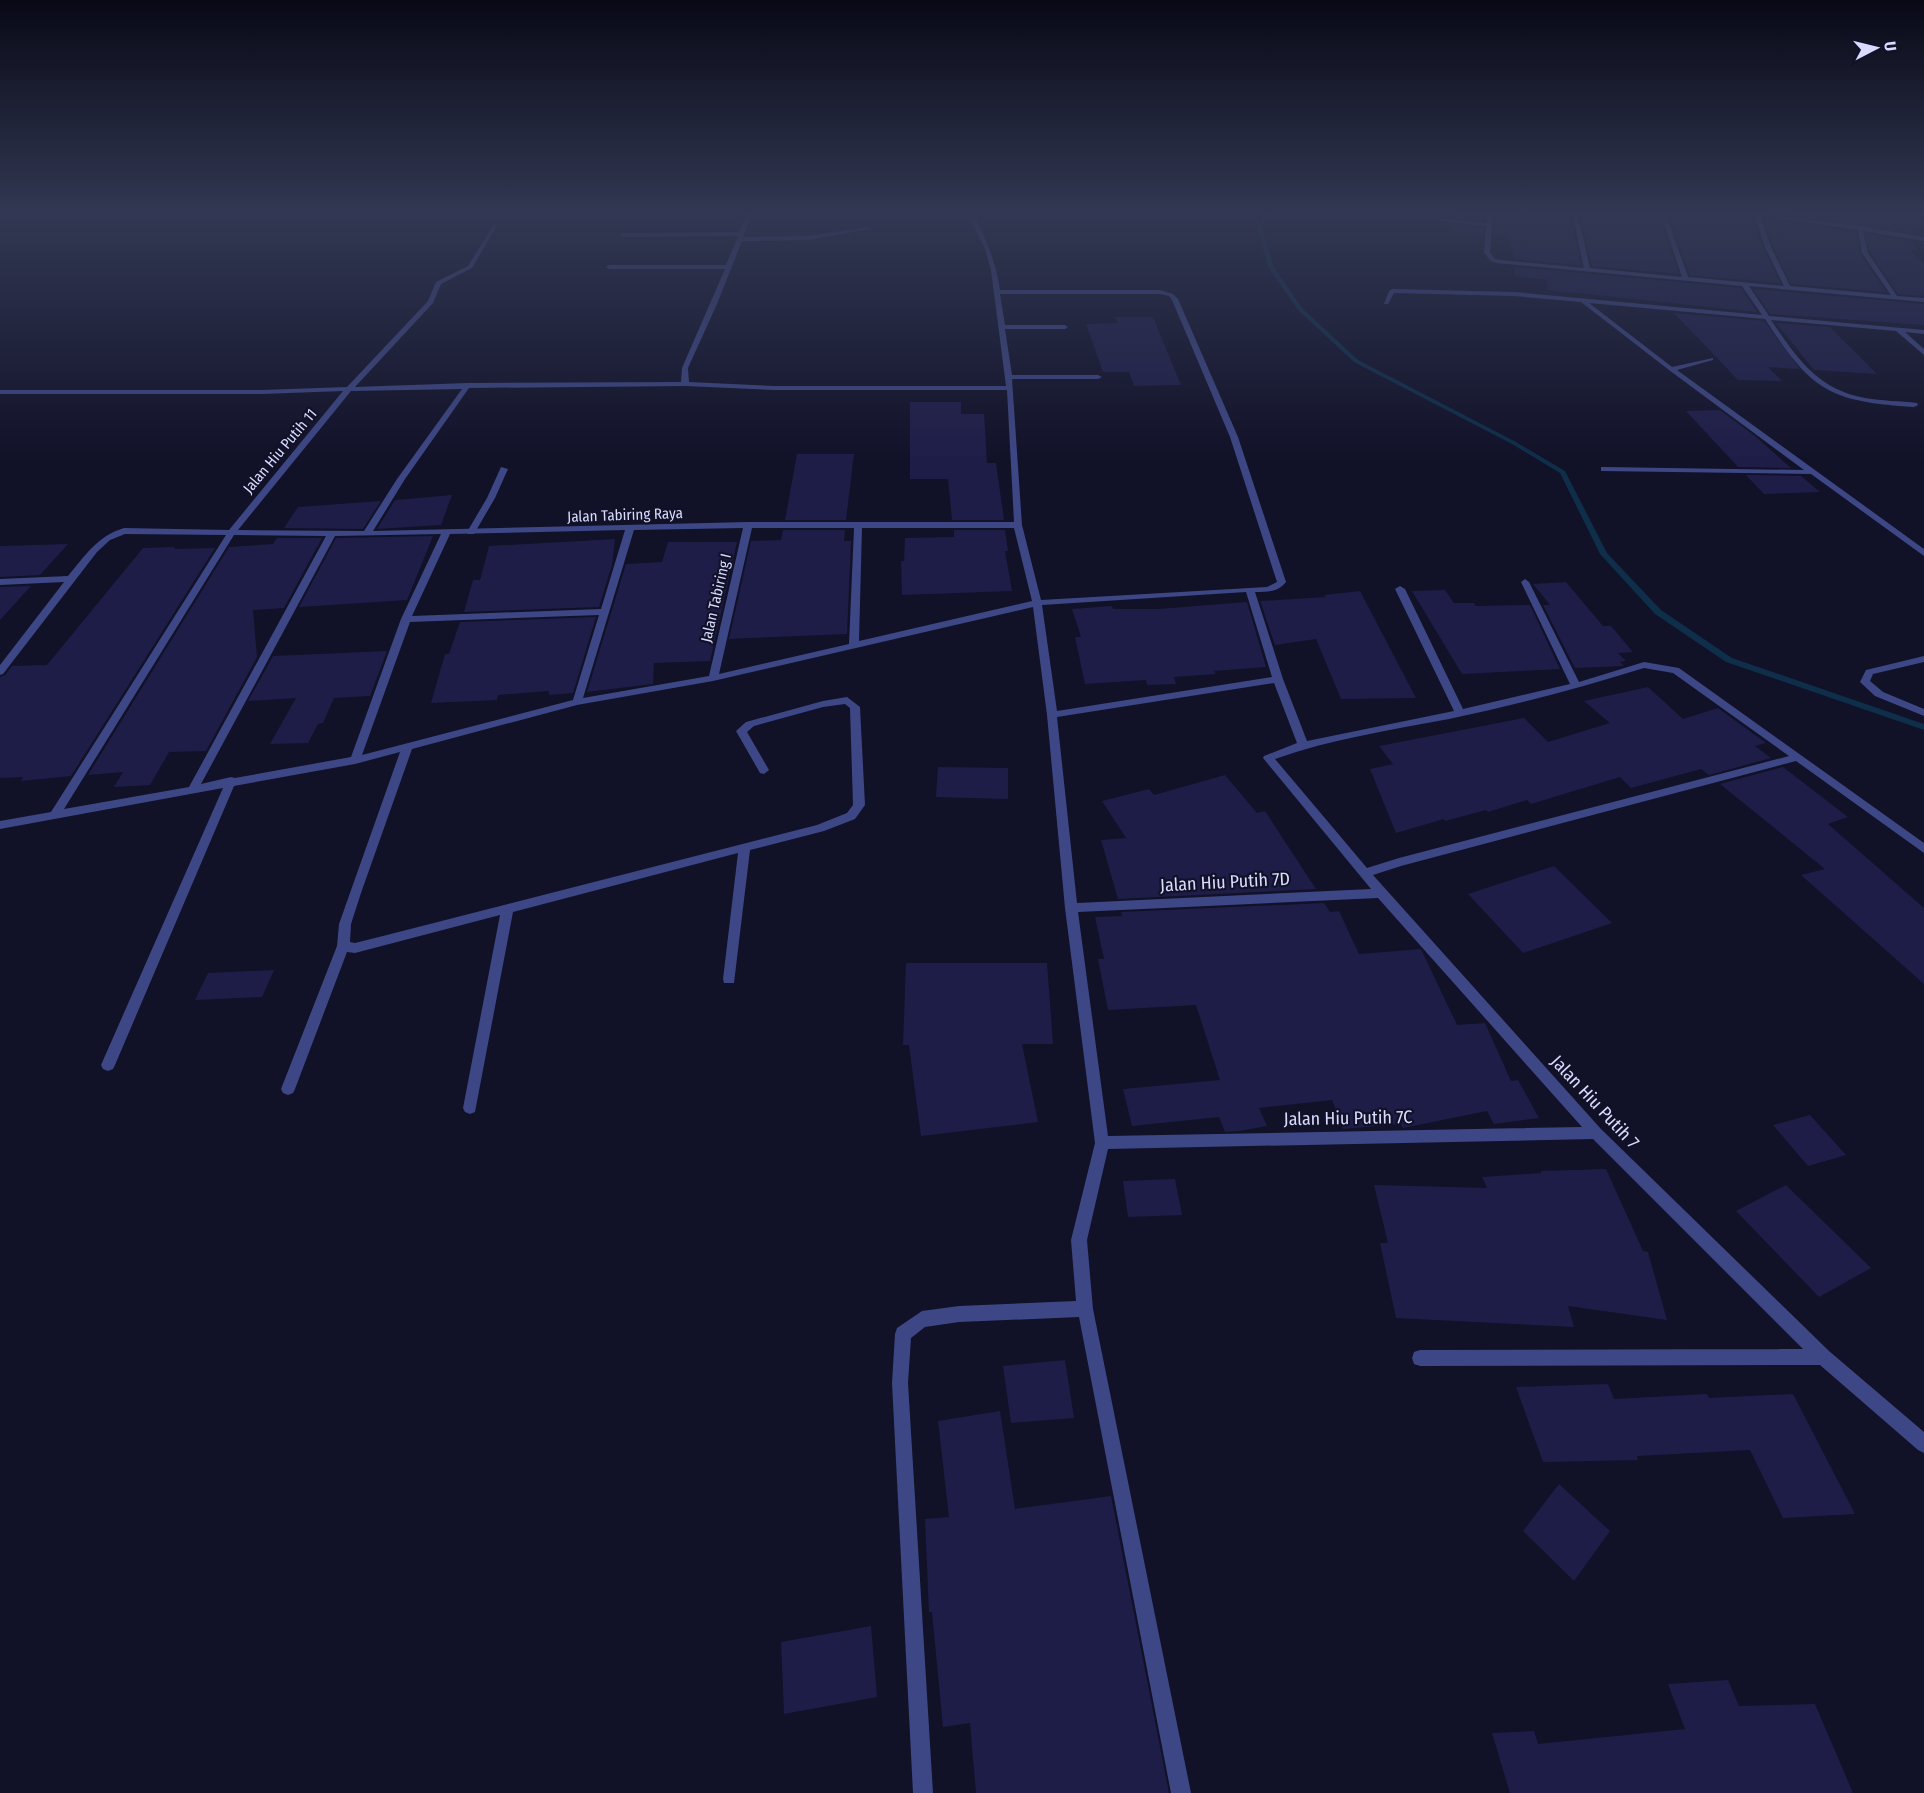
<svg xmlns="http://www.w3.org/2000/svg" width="1924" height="1793" viewBox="0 0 1924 1793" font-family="'Fira Sans Condensed',sans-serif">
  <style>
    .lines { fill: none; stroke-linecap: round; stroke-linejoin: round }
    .stream { fill: #0e2e49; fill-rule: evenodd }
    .building { fill: #1e1d48 }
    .service { fill: #3d4785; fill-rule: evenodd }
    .minor { fill: #3d4785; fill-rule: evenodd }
    .labels { text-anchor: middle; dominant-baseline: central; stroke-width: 4.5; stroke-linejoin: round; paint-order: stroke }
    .far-street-label { font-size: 15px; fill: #d8dbfe; stroke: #111128 }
    .street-label { font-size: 18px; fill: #d8dbfe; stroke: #111128 }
  </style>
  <rect width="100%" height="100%" fill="#111128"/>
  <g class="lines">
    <path class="stream" d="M1262,212H1266L1262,229L1274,267L1302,308L1358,360L1516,442L1565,471L1607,553L1661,610L1732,658L1924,724V730L1726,662L1655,614L1600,554L1560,473L1512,444L1354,362L1298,310L1268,267L1258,229Z"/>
  </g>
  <path class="building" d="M1453,212H1485L1484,221L1453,217Z
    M1495,212H1570L1581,265L1514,259L1509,236L1494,235Z
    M1579,212H1658L1679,274L1592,266Z
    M1667,212L1741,214L1740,212H1747L1752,216L1763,248L1780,283L1690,275Z
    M1764,212H1924V219L1918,234Z
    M1763,218L1856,232L1860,254L1886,292L1791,284L1773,246Z
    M1452,224L1484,228L1483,235L1452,233Z
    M1866,234L1915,242H1910L1918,251H1910L1924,264V296L1898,294L1870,252Z
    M1515,267L1741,288L1757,312L1548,290L1547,280L1515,276Z
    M1753,289L1924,304V325L1770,314Z
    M1674,313L1764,321L1800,369L1768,367L1782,381L1738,380Z
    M1116,317H1153L1181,385L1134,386L1129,372H1103L1086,324L1117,323Z
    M1776,323L1830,327L1877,374L1814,370Z
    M910,402H961V414H984L987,463H996L1004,520H952L948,479H910Z
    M1720,410L1755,436L1791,468L1738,467L1686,411Z
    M797,454H854L846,520H785Z
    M1746,475L1801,476L1820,492L1764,494Z
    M452,495L441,525L377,529L395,500Z
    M381,501L363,529L284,528L298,507Z
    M783,530H845L844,541H851L847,634L729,639L751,541L781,540Z
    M954,530H1005L1008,551H1005L1012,591L902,595L901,561H904L905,538L954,537Z
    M433,536L407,600L299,607L336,538Z
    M277,538H322L284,608L253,610L257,657L206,751L169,752L150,785L114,787L123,772L88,775L229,547L273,544Z
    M615,539L612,565L599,607L464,612L473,580H480L489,546Z
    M668,542H737L710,661L654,663L653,684L587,692L626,564L662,562Z
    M68,544L40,575L0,577V546Z
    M175,547L174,549L215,548L71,776L21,781L23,777L0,778V677L5,675L12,666L47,665L143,548Z
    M1566,582L1603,626H1611L1633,652L1618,653L1626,661L1620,662L1624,666L1575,668L1543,605H1550L1533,584Z
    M31,586L0,620V587Z
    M1445,590L1454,603H1474L1476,606L1530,605L1560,669L1462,674L1412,591Z
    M1360,591L1416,698L1341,699L1316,639L1275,645L1260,601L1326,597L1324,595Z
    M1247,602L1266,667L1214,671L1216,674L1174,677L1176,684L1147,685L1146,680L1085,684L1075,637H1081L1072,609L1112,606L1113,609H1158Z
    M596,617L573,693L549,695V691L498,695L497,700L431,703L445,654H449L460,622Z
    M387,651L370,696L334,698L323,723L318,724L308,743L270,744L296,698L248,701L273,656Z
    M1648,687L1683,719L1718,708L1766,743L1755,746L1771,758L1709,775L1701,769L1631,788L1620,777L1531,804L1527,800L1488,812L1486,810L1445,821L1444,819L1396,833L1370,769L1393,764L1379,746L1524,718L1548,742L1610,723L1584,701Z
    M938,767L1008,768V799L936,797Z
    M1783,767L1848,817L1828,824L1924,908V984L1801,875L1825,869L1720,784Z
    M1225,775L1257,813L1265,811L1316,889L1118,899L1101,840L1126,838L1102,801L1149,789L1154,795Z
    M1554,866L1612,923L1523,953L1468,894Z
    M1324,903L1330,912L1339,911L1359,954L1421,949L1457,1025L1485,1023L1511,1081L1518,1080L1539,1118L1494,1124L1487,1111L1403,1128L1400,1124L1343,1129L1332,1100L1259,1108L1267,1126L1239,1131L1225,1132L1219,1117L1132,1126L1123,1089L1220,1080L1196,1005L1108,1010L1098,959H1104L1095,917L1122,916L1121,912Z
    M906,963H1047L1053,1044H1022L1038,1122L921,1136L909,1045H903Z
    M274,970L262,997L195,1000L208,973Z
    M1810,1115L1846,1155L1808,1166L1773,1125Z
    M1606,1169L1643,1251L1648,1252L1667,1320L1568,1306L1574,1327L1396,1318L1380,1243H1388L1374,1185L1487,1188L1482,1177L1541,1173V1171Z
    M1175,1179L1182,1215L1128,1217L1123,1181Z
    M1786,1185L1871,1268L1819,1297L1736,1211Z
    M1065,1360L1074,1418L1011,1423L1003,1366Z
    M1608,1384L1614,1399L1707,1394L1709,1398L1793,1394L1855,1514L1783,1518L1750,1450L1637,1456L1638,1460L1543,1462L1516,1387Z
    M1000,1411L1015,1509L1111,1496L1169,1793H976L970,1723L943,1727L932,1612H929L925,1519L949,1517L938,1421Z
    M1559,1484L1610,1531L1574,1581L1523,1531Z
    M871,1626L877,1697L784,1714L781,1642Z
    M1728,1680L1739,1706L1815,1704L1853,1793H1510L1492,1733L1534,1731L1538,1744L1685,1729L1668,1684Z"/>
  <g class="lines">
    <path class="service" d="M501,467L508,469L495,498L474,534H468L467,532L487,498Z"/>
    <path class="minor" d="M748,212H753L743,237L808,236L868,227L871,229L808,240L742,241L717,304L688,368L689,382L774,386H1006L991,270L985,249L971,221L974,219L977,221C988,244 996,264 1000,290H1160L1173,294L1178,299L1238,437L1286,582C1278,592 1268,592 1255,592L1283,679L1307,741L1454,711L1395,589L1400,586L1405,589L1463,709L1570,684L1521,582L1525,579L1529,582L1579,682L1644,662L1679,668L1924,843V853L1796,761L1401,866L1373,875L1601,1129L1829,1351L1924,1432V1453L1918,1450L1820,1365L1420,1366L1414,1364L1412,1358L1414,1352L1420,1350L1803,1349L1593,1139L1108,1149L1087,1240L1093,1309L1191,1793H1171L1079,1317L959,1322L925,1327L911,1338L908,1383L933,1793H913L892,1383L895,1334L897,1328L922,1311L959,1306L1076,1301L1071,1240L1095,1143L1065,908L1047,715L1033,607L713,681L577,705L412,749L361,893L351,924L350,942L355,943L379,937L817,825L847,813L853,805L850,708L845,704L823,707L754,726L747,732L769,770L764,774L760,773L736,731L746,722L823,701L847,697L860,707L865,805L855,819L824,831L750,850L734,983H724L723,979L738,853L513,912L475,1112L470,1114L465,1112L463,1108L500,915L355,953L347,952L295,1089L293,1093L288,1095L283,1093L281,1089L337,946L339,924L400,752L355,764L234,786L115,1065L113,1069L108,1071L103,1069L101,1065L223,788L0,829V821L51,812L226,535L125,534L110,540L97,552L3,674L0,675V665L64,582L0,585V579L68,576C85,556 97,536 124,528L229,530L343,391L262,394H0V390H262L347,387L428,301L436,282L468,266L494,224L497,226L472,268L441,284L433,303L355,387L468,383L681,382L682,368L725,269H609L606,267L609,265H726L738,236L623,237L620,235L623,233L739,232ZM1000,294H1160L1169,296L1172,300L1230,437L1277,582L1267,587L1041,600L1022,525L1012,379H1098L1102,377L1098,375H1012L1005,329H1065L1068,327L1065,325H1005ZM685,386L774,390H1007L1014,522H748L373,531L405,479L469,388ZM462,389L397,479L364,531L238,530L351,391ZM743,528L709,676L583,698L634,530ZM752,528H854L849,644L719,674ZM862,528H1014L1032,601L859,641ZM625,530L601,609L412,616L450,534ZM441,534L401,619L351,757L235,778L231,777L201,784L335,536ZM234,535L326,536L189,787L64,809ZM1246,592L1272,677L1057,711L1042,605ZM599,615L573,700L362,755L410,622ZM1644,668L1673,673L1789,756L1399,858L1367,868L1275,759C1331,739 1391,730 1449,719C1515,705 1580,688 1644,668ZM1274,683L1297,743L1264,756L1263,758L1371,889L1077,903L1057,717ZM1378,898L1582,1127L1108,1136L1078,912Z
      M1487,212H1493L1490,253L1495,259L1500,260L1584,268L1572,212H1577L1590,268L1682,277L1660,212H1665L1688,277L1784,286L1765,247L1754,214L1749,212L1860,226L1924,237V241L1863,231L1868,253L1897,296L1924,298V302L1749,286L1769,316L1924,330V334L1905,332L1924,349V355L1896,331L1771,320C1797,358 1817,389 1865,398C1882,401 1900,401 1917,403L1918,405L1914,407C1828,401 1812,391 1765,319L1589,303L1672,367L1713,358V360L1677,370L1924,549V556L1811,474L1601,471V467H1604L1804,470L1669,370L1581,302L1514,296L1394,293L1388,304H1384L1389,291L1392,289L1514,292L1762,315L1742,286L1497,263L1491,261L1484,253L1486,226L1434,220L1437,218L1486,223ZM1760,215L1858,230L1862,253L1891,295L1790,286L1771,247Z
      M1924,656V662L1873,674L1870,681L1883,692L1924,709V716L1875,696L1860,682L1866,670Z"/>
  </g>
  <linearGradient id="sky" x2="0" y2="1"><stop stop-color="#090916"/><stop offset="0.46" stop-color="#323853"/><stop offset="1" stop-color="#323853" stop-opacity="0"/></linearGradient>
  <rect width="1924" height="463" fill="url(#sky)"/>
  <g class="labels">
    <g class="far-street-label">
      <text transform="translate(280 451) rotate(-50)">Jalan Hiu Putih 11</text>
      <text transform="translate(625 515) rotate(-2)">Jalan Tabiring Raya</text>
      <text transform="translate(716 598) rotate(-77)">Jalan Tabiring I</text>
    </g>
    <g class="street-label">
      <text transform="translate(1225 882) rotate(-3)">Jalan Hiu Putih 7D</text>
      <text transform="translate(1595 1102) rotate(47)">Jalan Hiu Putih 7</text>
      <text transform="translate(1348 1118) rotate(-1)">Jalan Hiu Putih 7C</text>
    </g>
  </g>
  <g transform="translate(1876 48) rotate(83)" stroke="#111128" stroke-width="4.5" paint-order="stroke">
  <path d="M0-4.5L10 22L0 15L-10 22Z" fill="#d8dbfe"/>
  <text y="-9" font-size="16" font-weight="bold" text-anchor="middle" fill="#d8dbfe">U</text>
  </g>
</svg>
